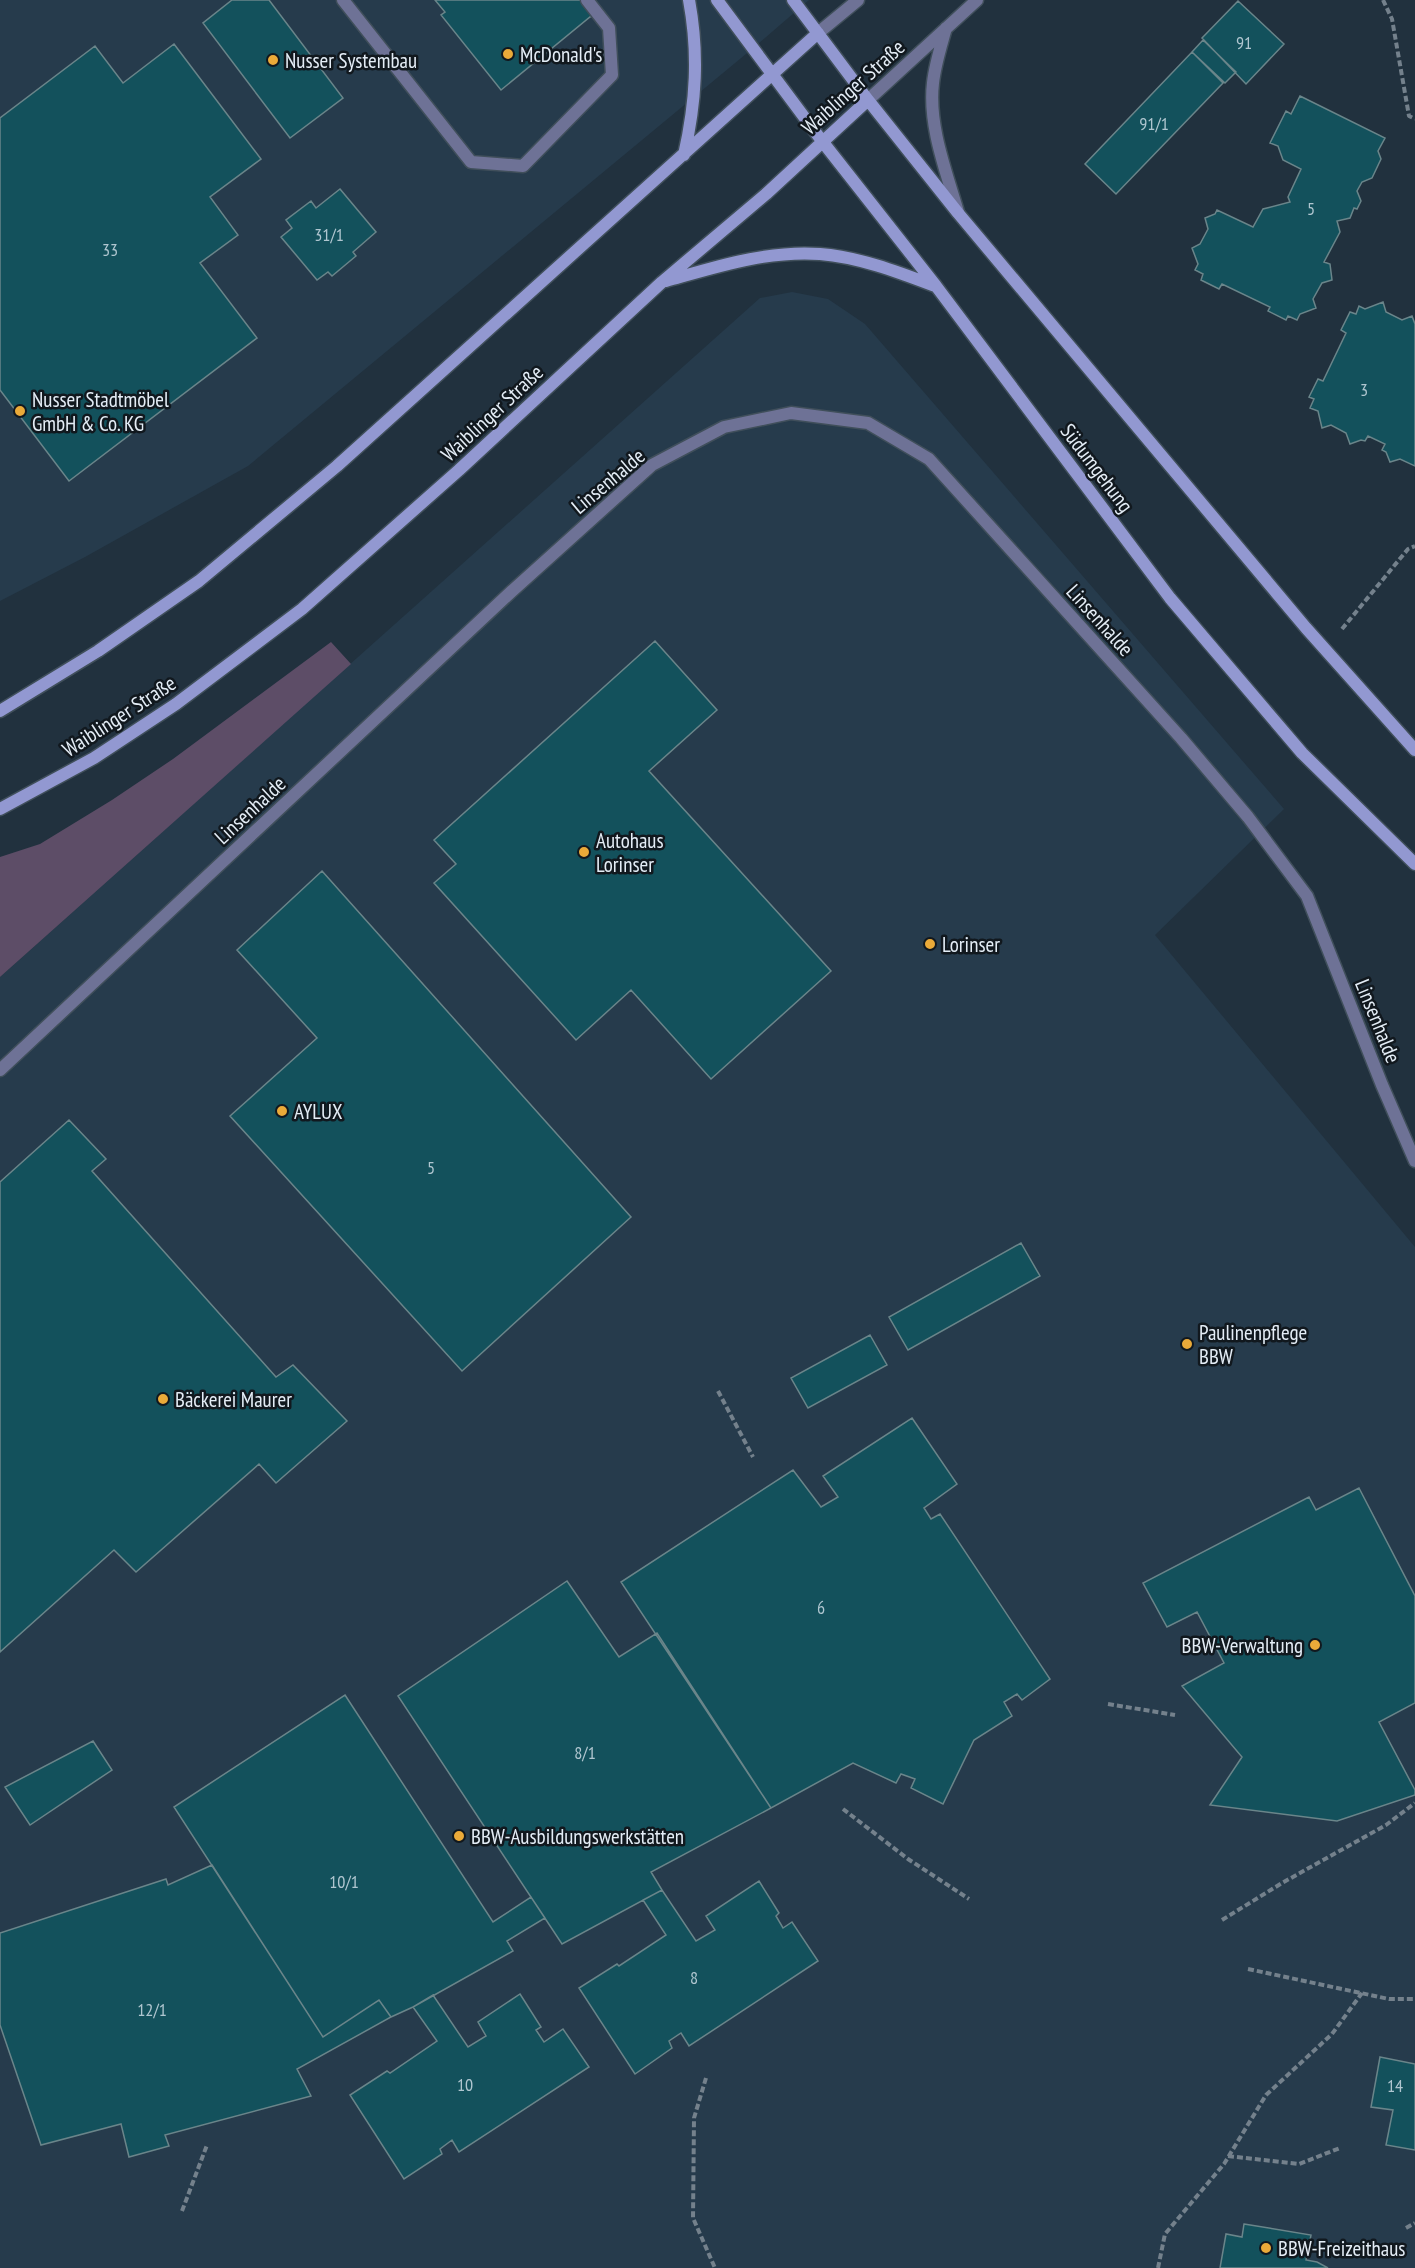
<svg xmlns="http://www.w3.org/2000/svg" width="1415" height="2268" viewBox="0 0 1415 2268" font-family="'PT Sans Narrow',sans-serif">
  <style>
    .built { fill: #263b4c }
    .green { fill: #5d4d67 }
    .building { fill: #13515c; stroke: #6a858a; stroke-width: 1.5 }
    .lines { fill: none; stroke-linecap: round; stroke-linejoin: round }
    .service-casing { stroke: #404f5b; stroke-width: 15 }
    .minor-casing { stroke: #404f5b; stroke-width: 15 }
    .tertiary-casing { stroke: #404f5b; stroke-width: 15 }
    .secondary-casing { stroke: #404f5b; stroke-width: 15 }
    .path { stroke: #74818c; stroke-width: 4; stroke-dasharray: 6 3; stroke-linecap: butt }
    .service { stroke: #6e7296; stroke-width: 12 }
    .minor { stroke: #6e7296; stroke-width: 12 }
    .tertiary { stroke: #6e7296; stroke-width: 12 }
    .secondary { stroke: #9298d1; stroke-width: 12 }
    .poi-dot { fill: #eaaa39; stroke: #11181e; stroke-width: 2 }
    .labels { text-anchor: middle; dominant-baseline: central; stroke-width: 5; stroke-linejoin: round; paint-order: stroke }
    .number-label { font-size: 18px; fill: #b0c6d0 }
    .poi-label { font-size: 21px; fill: #e4edf6; stroke: #11181e; text-anchor: start }
    .street-label { font-size: 21px; fill: #e4edf6; stroke: #11181e }
  </style>
  <rect width="100%" height="100%" fill="#21313e"/>
  <path class="built" d="M0,0H809L752,49L248,466L85,557L0,601Z
    M792,292L828,299L865,324L1284,809L1155,935L1415,1247V2268H0V977L760,298Z"/>
  <path class="green" d="M331,642L351,664L0,977V857L40,844L112,800L173,759Z"/>
  <path class="building" d="M232,0H269L343,98L290,138L203,23Z
    M435,0H580L593,16L590,17L501,90L441,15L445,12Z
    M1238,1L1284,44L1246,84L1202,38Z
    M1203,40L1236,72L1225,83L1192,52Z
    M174,44L261,159L210,197L238,235L200,263L257,338L69,481L0,390V118L95,46L123,83Z
    M1192,52L1223,83L1116,194L1085,164Z
    M1300,96L1385,138L1378,151L1381,159L1372,178L1362,182L1357,191L1361,201L1357,209L1354,208L1350,218L1337,221L1340,232L1324,262L1330,264L1332,280L1322,283L1313,299L1316,308L1300,314L1297,320L1288,316L1286,320L1268,311L1270,307L1222,284L1219,289L1201,280L1203,274L1195,270L1198,264L1192,248L1200,244L1208,229L1205,218L1215,214L1217,210L1253,227L1263,209L1290,202L1288,197L1301,169L1283,160L1278,146L1270,143L1286,111L1291,114Z
    M340,189L376,232L353,252L356,256L332,276L328,272L317,280L281,237L292,228L286,220L311,201L316,208Z
    M1383,302L1386,312L1402,320L1412,316L1415,324V466L1400,459L1390,462L1386,452L1382,450L1385,444L1368,436L1365,441L1361,440L1350,444L1346,433L1331,425L1322,428L1318,411L1310,408L1314,399L1309,397L1318,379L1323,381L1346,333L1341,330L1350,312L1356,314L1359,306L1365,309Z
    M655,641L717,710L649,771L831,971L711,1079L631,990L576,1040L434,883L456,864L434,840Z
    M322,871L631,1217L462,1371L230,1116L317,1038L237,950Z
    M69,1120L106,1159L92,1171L276,1377L293,1365L347,1421L276,1483L259,1464L136,1572L114,1550L0,1652V1182Z
    M1021,1243L1040,1276L908,1350L889,1317Z
    M870,1335L887,1365L808,1408L791,1378Z
    M912,1418L957,1484L924,1508L931,1519L940,1514L1050,1679L1022,1700L1017,1694L1004,1702L1012,1716L974,1740L943,1804L911,1788L915,1779L901,1774L896,1783L853,1763L771,1808L621,1582L793,1470L821,1507L838,1497L823,1476Z
    M1359,1488L1415,1596V1703L1379,1722L1415,1790V1795L1337,1821L1210,1805L1242,1757L1182,1686L1224,1663L1197,1612L1167,1627L1143,1583L1309,1497L1316,1510Z
    M567,1581L619,1657L657,1633L771,1808L651,1872L662,1890L562,1944L398,1696Z
    M345,1695L493,1922L531,1897L545,1918L507,1941L513,1951L413,2007L391,2017L379,2000L323,2037L174,1807Z
    M93,1741L112,1770L30,1825L5,1787Z
    M212,1865L323,2037L379,2000L391,2017L297,2069L311,2096L165,2135L169,2146L129,2157L121,2124L41,2145L0,2025V1933L166,1879L168,1885Z
    M759,1881L779,1913L776,1916L783,1928L792,1922L818,1961L689,2046L681,2033L669,2041L672,2048L635,2074L579,1988L617,1964L619,1966L666,1935L643,1900L662,1890L696,1941L715,1930L706,1916Z
    M520,1994L541,2027L536,2030L544,2042L563,2029L589,2067L459,2152L452,2140L440,2149L442,2154L404,2179L350,2095L387,2071L390,2073L437,2041L413,2007L433,1995L468,2047L486,2036L478,2022Z
    M1380,2057L1415,2064V2150L1386,2145L1393,2110L1371,2107Z
    M1244,2224L1311,2235L1306,2260L1317,2262L1328,2268H1220L1226,2234L1242,2237Z"/>
  <g class="lines">
    <g class="service-casing">
      <path id="service" d="M343,0L471,162L523,166L612,75L609,28L587,0"/>
    </g>
    <g class="minor-casing">
      <path id="minor" d="M0,1070L512,591L652,465L724,427L791,413L868,423L929,459L1181,738L1248,817L1307,896L1382,1085L1415,1161"/>
    </g>
    <g class="tertiary-casing">
      <path id="tertiary" d="M946,28C941,46 935,64 933,83C928,125 946,171 958,212
        M818,33L858,0
        M868,100L977,0"/>
    </g>
    <g class="secondary-casing">
      <path id="secondary" d="M717,0L822,141L936,286L1170,598L1302,753L1415,864
        M793,0L868,100L958,213L1306,628L1415,750
        M684,155C696,102 699,54 689,0
        M666,281C716,267 768,250 820,254C859,257 898,272 935,286
        M0,711L98,651L199,581L337,466L818,33
        M0,809L94,758L176,704L302,609L459,470L662,282L766,194L868,100"/>
    </g>
    <path class="path" d="M1383,0L1392,19L1409,116L1415,119
      M1342,629L1408,549L1415,546
      M718,1391L753,1457
      M1108,1704L1175,1715
      M843,1809L908,1859L969,1899
      M1222,1920L1282,1883L1386,1825L1415,1803
      M1248,1969L1389,1999H1415
      M706,2078L694,2118L693,2218L715,2268
      M1228,2156L1299,2164L1340,2148
      M182,2211L207,2145
      M1406,2228L1415,2223
      M1158,2268L1165,2234L1224,2164L1266,2095L1332,2034L1362,1993"/>
    <use href="#service" class="service"/>
    <use href="#minor" class="minor"/>
    <use href="#tertiary" class="tertiary"/>
    <use href="#secondary" class="secondary"/>
  </g>
  <g class="poi-dot">
    <circle cx="508" cy="54" r="6"/>
    <circle cx="273" cy="60" r="6"/>
    <circle cx="20" cy="411" r="6"/>
    <circle cx="584" cy="852" r="6"/>
    <circle cx="930" cy="944" r="6"/>
    <circle cx="282" cy="1111" r="6"/>
    <circle cx="1187" cy="1344" r="6"/>
    <circle cx="163" cy="1399" r="6"/>
    <circle cx="1315" cy="1645" r="6"/>
    <circle cx="459" cy="1836" r="6"/>
    <circle cx="1266" cy="2248" r="6"/>
  </g>
  <g class="labels">
    <g class="number-label">
      <text x="1244" y="42">91</text>
      <text x="1154" y="123">91/1</text>
      <text x="1311" y="208">5</text>
      <text x="329" y="234">31/1</text>
      <text x="110" y="249">33</text>
      <text x="1364" y="389">3</text>
      <text x="431" y="1167">5</text>
      <text x="821" y="1607">6</text>
      <text x="585" y="1752">8/1</text>
      <text x="344" y="1881">10/1</text>
      <text x="694" y="1977">8</text>
      <text x="152" y="2009">12/1</text>
      <text x="465" y="2084">10</text>
      <text x="1395" y="2085">14</text>
    </g>
    <g class="poi-label">
      <text x="520" y="54">McDonald's</text>
      <text x="285" y="60">Nusser Systembau</text>
      <text x="32" y="399">Nusser Stadtmöbel<tspan x="32" dy="24">GmbH &amp; Co. KG</tspan></text>
      <text x="596" y="840">Autohaus<tspan x="596" dy="24">Lorinser</tspan></text>
      <text x="942" y="944">Lorinser</text>
      <text x="294" y="1111">AYLUX</text>
      <text x="1199" y="1332">Paulinenpflege<tspan x="1199" dy="24">BBW</tspan></text>
      <text x="175" y="1399">Bäckerei Maurer</text>
      <text x="1303" y="1645" text-anchor="end">BBW-Verwaltung</text>
      <text x="471" y="1836">BBW-Ausbildungswerkstätten</text>
      <text x="1278" y="2248">BBW-Freizeithaus</text>
    </g>
    <g class="street-label">
      <text transform="translate(853 87) rotate(-42)">Waiblinger Straße</text>
      <text transform="translate(492 413) rotate(-43)">Waiblinger Straße</text>
      <text transform="translate(1097 468) rotate(53)">Südumgehung</text>
      <text transform="translate(608 481) rotate(-40)">Linsenhalde</text>
      <text transform="translate(1100 620) rotate(48)">Linsenhalde</text>
      <text transform="translate(119 716) rotate(-33)">Waiblinger Straße</text>
      <text transform="translate(250 810) rotate(-43)">Linsenhalde</text>
      <text transform="translate(1378 1021) rotate(68)">Linsenhalde</text>
    </g>
  </g>
</svg>
